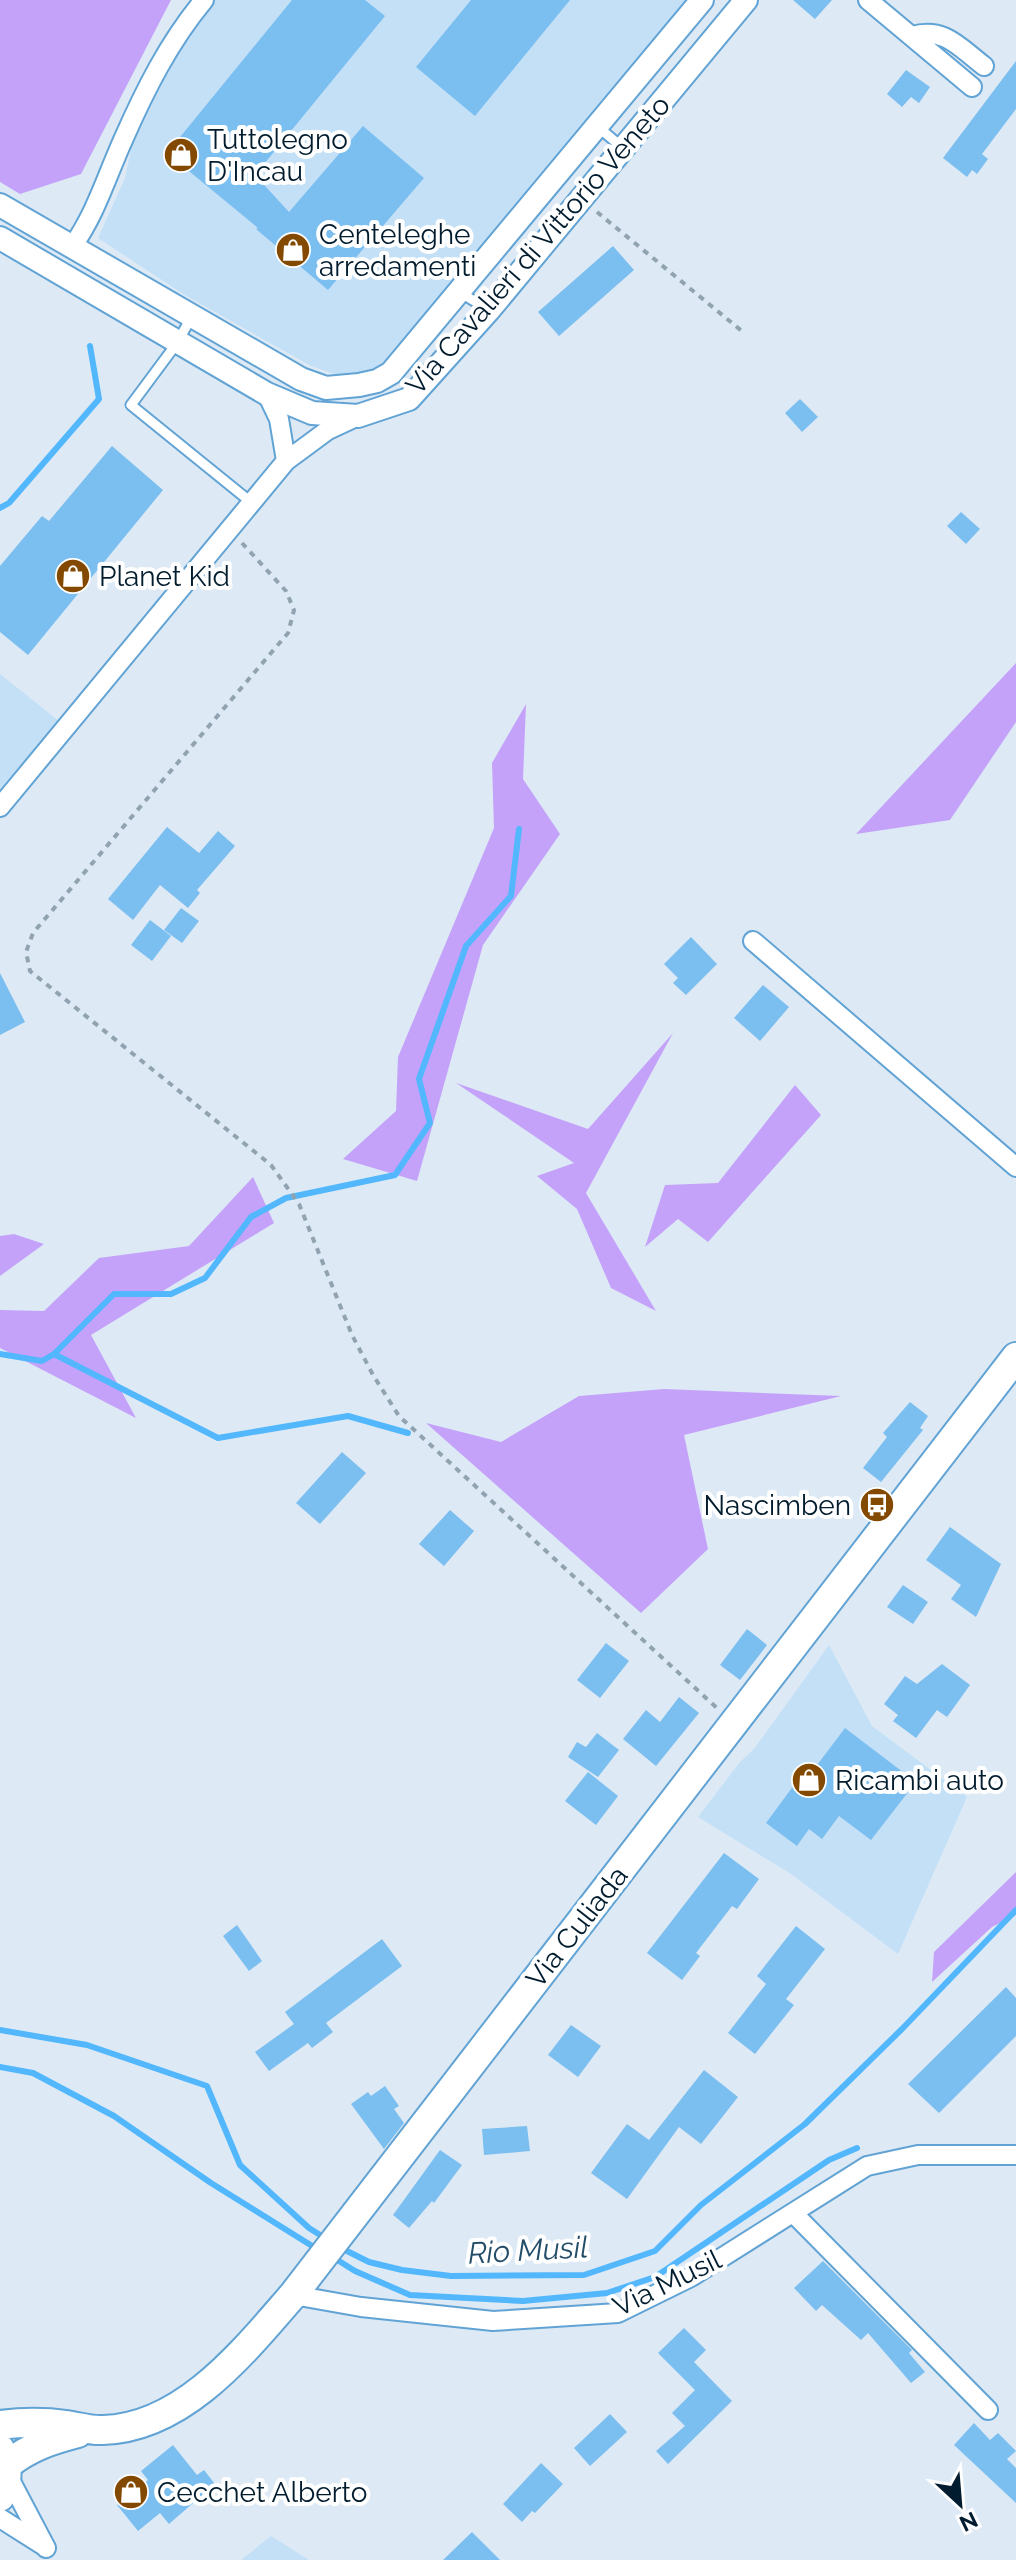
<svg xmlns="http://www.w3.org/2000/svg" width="1016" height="2560" viewBox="0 0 1016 2560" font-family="Raleway,sans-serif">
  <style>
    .built { fill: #c4e0f7 }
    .green { fill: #c4a2fa }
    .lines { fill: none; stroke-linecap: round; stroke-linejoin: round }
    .stream { stroke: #52b7fc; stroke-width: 6 }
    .building { fill: #7bbef0 }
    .service-casing { stroke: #61a3d4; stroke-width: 13 }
    .minor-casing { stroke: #61a3d4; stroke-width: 22 }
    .tertiary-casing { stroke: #61a3d4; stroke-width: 26 }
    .primary-casing { stroke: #61a3d4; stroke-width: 32 }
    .path { stroke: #91a3b1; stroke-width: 4; stroke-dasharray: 6 6; stroke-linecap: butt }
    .service { stroke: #fff; stroke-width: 9 }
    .minor { stroke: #fff; stroke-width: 18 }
    .tertiary { stroke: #fff; stroke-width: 22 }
    .primary { stroke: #fff; stroke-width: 28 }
    .labels { text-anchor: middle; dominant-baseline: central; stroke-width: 8; stroke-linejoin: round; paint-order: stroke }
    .poi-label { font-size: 28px; fill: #011c2e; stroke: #fff; text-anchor: start }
    .street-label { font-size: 28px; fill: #011c2e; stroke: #fff }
    .water-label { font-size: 30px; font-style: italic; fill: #244d69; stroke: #fff }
  </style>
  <rect width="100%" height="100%" fill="#ddeaf5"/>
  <path class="built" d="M214,0H693L394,361L354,375L334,374L311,366L183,294L98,238L125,178L132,144L167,66Z
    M0,674L64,725L0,803Z
    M829,1645L872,1726L967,1797L898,1954L791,1874L698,1817L740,1762L754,1749Z
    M271,2536L309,2560H241Z"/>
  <path class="green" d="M0,0H171L81,174L20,194L0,182Z
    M1016,663V722L950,820L856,834Z
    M526,704L523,779L560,834L483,945L417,1181L343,1159L396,1111L398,1057L494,828L492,763Z
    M673,1033L586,1193L656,1311L611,1288L577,1209L537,1176L574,1163L456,1083L588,1129Z
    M795,1085L821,1115L708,1242L678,1219L645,1247L665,1185L718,1183Z
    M253,1177L274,1223L91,1335L136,1418L0,1348V1310L44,1311L99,1258L189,1246Z
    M14,1234L44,1244L0,1276V1236Z
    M664,1389L841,1396L684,1435L708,1549L641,1613L426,1423L501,1442L579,1396Z
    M1016,1872V1915L992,1927L932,1982L934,1952Z"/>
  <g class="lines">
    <path class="stream" d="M0,508L9,503L99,399L90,346
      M0,1354L42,1361L54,1354L114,1294H171L205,1278L251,1217L286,1198L395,1175L430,1123L419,1079L466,946L511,896L519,829
      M54,1354L218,1438L348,1416L408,1433
      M0,2030L87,2045L207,2086L240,2165L309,2228L328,2240
      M0,2067L33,2073L114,2116L211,2183L317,2249
      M341,2248L369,2262L402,2270L451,2276L584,2275L655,2251L701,2205L805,2124L902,2029L1016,1910
      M331,2256L355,2271L410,2295L523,2301L607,2293L655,2277L829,2160L857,2148"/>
  </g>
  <path class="building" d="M292,0H365L385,16L255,175L289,212L363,126L424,178L328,290L256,229L258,228L167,153Z
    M471,0H570L475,116L416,67Z
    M793,0H832L815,19Z
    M1016,61V109L982,154L988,159L977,174L972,170L967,177L943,158Z
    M906,70L930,87L919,103L911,97L902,107L887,94Z
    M613,246L634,270L559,336L538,312Z
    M800,399L818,417L802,432L785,413Z
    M112,446L163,490L28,655L0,632V566L42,516L49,521Z
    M961,512L980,529L966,544L947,526Z
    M167,827L199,853L218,831L235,846L197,890L200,893L188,908L160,885L133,920L108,899Z
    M181,908L199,921L182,943L164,930Z
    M150,920L171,936L152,961L131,945Z
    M691,937L717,964L686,995L673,983L678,978L664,964Z
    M0,973L25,1022L0,1035Z
    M763,985L789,1007L760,1041L734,1018Z
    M910,1402L928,1416L920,1428L923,1430L881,1482L863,1468L887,1437L883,1433Z
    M342,1452L366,1473L320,1524L296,1503Z
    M450,1510L474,1531L444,1566L419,1544Z
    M950,1527L1001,1564L976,1617L951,1599L961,1585L926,1560Z
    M903,1585L928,1602L913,1624L887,1607Z
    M747,1629L767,1645L740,1680L720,1665Z
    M606,1643L629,1661L600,1698L577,1680Z
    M942,1664L970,1685L947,1717L937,1710L916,1738L893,1721L898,1715L884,1704L905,1676L917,1684Z
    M679,1697L699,1713L656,1766L623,1739L646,1710L660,1722Z
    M845,1728L916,1782L871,1840L839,1816L822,1839L809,1829L797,1846L766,1823L797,1781L802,1785Z
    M597,1733L619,1750L598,1777L568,1757L577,1742L586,1747Z
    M588,1772L618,1796L596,1825L565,1801Z
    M724,1853L759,1879L737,1909L732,1906L696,1953L700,1956L682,1980L647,1953Z
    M237,1925L262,1961L249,1971L223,1936Z
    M796,1926L825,1949L786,1999L794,2005L755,2054L728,2033L766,1984L757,1976Z
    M382,1939L402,1966L326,2023L333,2032L312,2048L308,2043L269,2071L255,2052L294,2024L285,2012Z
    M1006,1987L1016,1998V2036L939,2113L908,2084Z
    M571,2025L601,2046L578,2077L548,2055Z
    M704,2070L738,2097L701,2144L679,2127L627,2199L591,2173L627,2124L649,2140Z
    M385,2086L399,2106L394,2109L404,2123L384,2149L351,2104L368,2092L371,2096Z
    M527,2126L530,2151L484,2155L482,2129Z
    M440,2150L462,2165L434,2203L432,2201L409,2228L393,2215Z
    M823,2261L912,2350L909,2353L925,2372L911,2383L868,2333L861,2340L822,2305L816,2311L794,2288Z
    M684,2328L706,2350L694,2362L732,2401L668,2464L656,2451L685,2426L672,2413L695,2390L658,2353Z
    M610,2414L627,2432L590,2466L574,2448Z
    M974,2423L990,2440L998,2433L1016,2451L1007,2459L1016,2468V2503L954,2445Z
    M173,2445L197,2475L204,2470L215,2484L169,2524L160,2513L138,2531L117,2505L148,2480L141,2471Z
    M541,2463L563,2484L535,2513L532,2511L522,2522L503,2504Z
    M472,2532L500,2560H443Z"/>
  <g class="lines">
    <g class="service-casing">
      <path id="service" d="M598,127L623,148
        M461,293L489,310
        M192,316L177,343L131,405L252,503"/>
    </g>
    <g class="minor-casing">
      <path id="minor" d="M868,0L972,87
        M912,36C945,27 959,47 984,66
        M72,247C96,213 106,178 123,140C145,90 169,42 204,0
        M267,394L279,419L286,461L328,430L358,416
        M0,807L286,461
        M753,941L1016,1167
        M793,2213L988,2410
        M293,2295L361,2307L493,2321L618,2313L691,2277L867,2166L918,2155H1016
        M8,2476L46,2548
        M0,2518L44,2546"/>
    </g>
    <g class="tertiary-casing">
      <path id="tertiary" d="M0,205L301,379L326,388L359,385L377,381L391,373L702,0
        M0,238L267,394L312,413L358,416L409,399L489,310L746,0"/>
    </g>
    <g class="primary-casing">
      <path id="primary" d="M0,2425C22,2422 45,2422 67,2425C80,2427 91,2431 103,2430C184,2428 245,2350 293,2295L1016,1357
        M7,2465C29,2447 51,2440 78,2433
        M0,2497C9,2481 9,2466 0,2449"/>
    </g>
    <path class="path" d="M597,212L743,332
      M242,543L286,591L294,610L288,633L33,933L26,952L30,971L271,1165L299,1204L352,1335L373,1375L399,1416L718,1709"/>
    <use href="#service" class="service"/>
    <use href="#minor" class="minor"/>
    <use href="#tertiary" class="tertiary"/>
    <use href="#primary" class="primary"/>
  </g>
  <defs>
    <g id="shop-disc" transform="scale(1.8)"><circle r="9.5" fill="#844900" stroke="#fff"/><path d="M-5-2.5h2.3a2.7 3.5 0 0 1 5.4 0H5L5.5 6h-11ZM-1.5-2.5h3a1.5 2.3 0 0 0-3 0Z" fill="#fff"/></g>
    <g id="bus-disc" transform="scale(1.8)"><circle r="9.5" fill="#844900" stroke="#fff"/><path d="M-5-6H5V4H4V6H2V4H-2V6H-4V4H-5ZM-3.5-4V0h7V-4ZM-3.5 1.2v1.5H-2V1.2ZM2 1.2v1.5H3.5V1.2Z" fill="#fff"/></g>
  </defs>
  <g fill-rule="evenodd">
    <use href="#shop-disc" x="181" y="155"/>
    <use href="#shop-disc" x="293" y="250"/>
    <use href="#shop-disc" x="73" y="576"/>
    <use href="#bus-disc" x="877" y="1505"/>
    <use href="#shop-disc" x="809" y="1780"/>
    <use href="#shop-disc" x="131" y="2492"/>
  </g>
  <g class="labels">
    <g class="poi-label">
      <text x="207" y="139">Tuttolegno<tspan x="207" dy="32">D'Incau</tspan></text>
      <text x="319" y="234">Centeleghe<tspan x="319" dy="32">arredamenti</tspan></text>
      <text x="99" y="576">Planet Kid</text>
      <text x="851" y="1505" text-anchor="end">Nascimben</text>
      <text x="835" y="1780">Ricambi auto</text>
      <text x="157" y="2492">Cecchet Alberto</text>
    </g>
    <g class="street-label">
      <text transform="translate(538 245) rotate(-49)">Via Cavalieri di Vittorio Veneto</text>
      <text transform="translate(577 1927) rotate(-52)">Via Culiada</text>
      <text transform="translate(667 2283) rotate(-26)">Via Musil</text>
    </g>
    <g class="water-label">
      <text transform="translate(528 2250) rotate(-3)">Rio Musil</text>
    </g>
  </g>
  <g transform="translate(960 2504) rotate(154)" stroke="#ffffff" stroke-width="6" paint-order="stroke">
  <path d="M0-6L14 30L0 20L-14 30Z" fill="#011c2e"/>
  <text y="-12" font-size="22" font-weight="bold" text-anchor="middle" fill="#011c2e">N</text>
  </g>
</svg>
